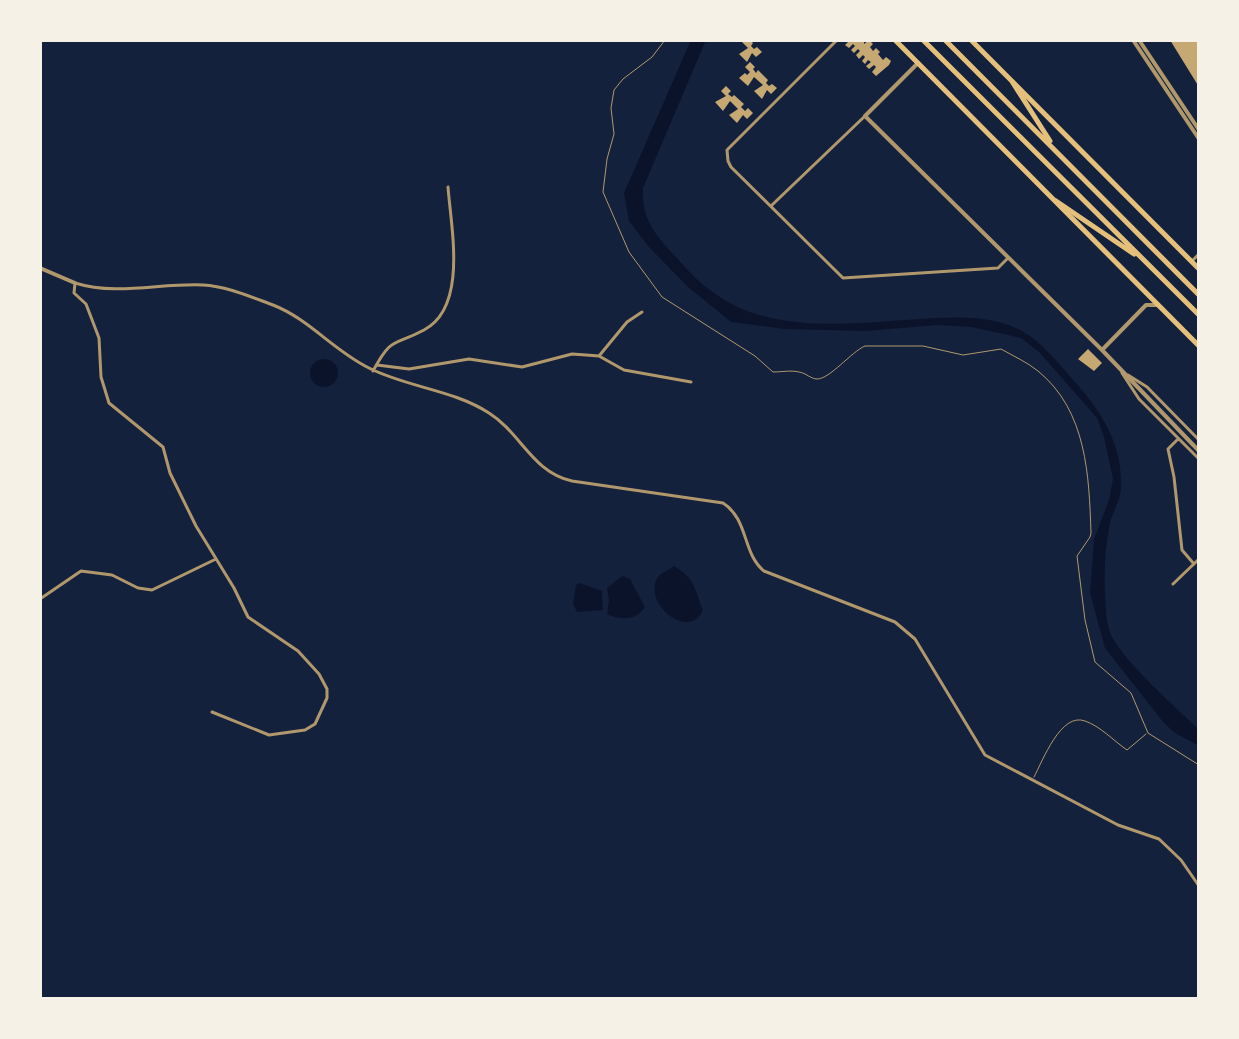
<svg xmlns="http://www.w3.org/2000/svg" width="1239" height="1039" viewBox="0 0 1239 1039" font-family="Mulish,sans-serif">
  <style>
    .water { fill: #0b132b }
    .building { fill: #c6a872 }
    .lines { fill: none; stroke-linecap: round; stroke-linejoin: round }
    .service { stroke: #b1986c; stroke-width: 1 }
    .minor { stroke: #b1986c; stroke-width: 3 }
    .tertiary { stroke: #b1986c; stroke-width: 4 }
    .primary { stroke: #e5c07b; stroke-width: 5 }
    .trunk { stroke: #e5c07b; stroke-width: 5 }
  </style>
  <rect width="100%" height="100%" fill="#14213d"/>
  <path class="water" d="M691,40H706L643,188C641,218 655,235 675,256C686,268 697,281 710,290C770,338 862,322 933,318C963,317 995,316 1022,331C1042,342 1059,364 1074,381C1102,412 1123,445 1121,489C1120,500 1113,512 1110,523C1105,547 1104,571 1105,595C1106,608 1106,626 1112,637C1128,666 1175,706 1199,730V746L1175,733L1164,723L1105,648L1090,593L1094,539L1109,500L1113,479L1104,437L1097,418L1040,353L1021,338L971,327L938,325L866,331L784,329L731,322L687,286L649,247L629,221L624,193Z
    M310 373a14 14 0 1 1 28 0a14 14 0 1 1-28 0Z
    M674,566C696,579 694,589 703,610C690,642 641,603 658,577C661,573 670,569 674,566Z
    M622,576L630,579L645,607C637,620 621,621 607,614L609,600L607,588Z
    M579,583L602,591L603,610L577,612L573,604L576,585Z"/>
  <path class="building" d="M740,40H750L753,43L751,46L754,49L757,47L762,52L756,57L752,53L747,62L739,54L748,48Z
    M850,40H864V44L869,40L873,44L870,47L873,51L876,48L880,52L878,54L883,60L886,57L891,61L889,65L876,76L872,72L876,67L874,65L869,69L866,66L871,62L868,60L865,64L862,61L865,57L863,55L859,59L856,55L860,51L858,49L854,53L851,50L855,46L853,44L849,48L845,45Z
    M1170,40H1199V87Z
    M750,62L755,67L753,69L756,73L758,70L768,80L766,83L769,86L772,84L777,88L771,94L767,90L762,99L754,91L763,85L754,77L748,86L739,78L745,73L747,75L750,72L745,67Z
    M726,86L731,91L728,94L732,97L734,95L744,104L741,107L745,111L748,108L753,113L747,119L743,115L737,123L729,115L738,109L730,101L723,111L715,102L726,96L721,91Z
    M1088,349L1102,363L1094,371L1078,359Z"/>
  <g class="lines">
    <path class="service" d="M665,40L652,57L623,79L614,90L611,108L614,134L607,159L603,192L629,252L662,297L755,356L773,372C782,372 791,370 799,372C806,373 811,379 817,379C830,379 851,352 865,346H923L963,355L1001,349C1013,356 1027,362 1038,371C1087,411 1089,476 1091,533L1090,537L1077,556L1085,620L1095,662L1131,693L1148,733L1199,765
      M1034,777C1043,760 1061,712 1085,721C1100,726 1114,741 1127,750L1146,734"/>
    <path class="minor" d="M837,40L727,150L728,161L731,167L843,278L998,268L1008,258
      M772,205L865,116
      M1192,261L1199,254
      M599,356L627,322L642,312
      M377,365L409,369L469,359L522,367L572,354L586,355L599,356L624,370L691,382
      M373,371C392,336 392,347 424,330C468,307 451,228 448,187
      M1122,373L1139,399L1199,459
      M1128,375L1147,387L1199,440
      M1178,439L1168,449L1174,477L1182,550L1194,564
      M1173,584L1199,559
      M40,599L81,571L112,575L138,588L152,590L216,559
      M212,712L269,735L305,730L315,724L327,698V689L319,674L298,651L248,617L234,588L196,526L170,473L163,447L109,403L101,377L99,338L86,304L74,293L75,283C117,296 160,283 203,285C226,286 251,297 273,305C309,319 334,351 369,368C406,387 454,390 489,413C521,433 532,472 572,481L723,503C749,520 742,553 764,571L895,622L915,639L985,755L1118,825L1159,839L1181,860L1199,886"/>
    <path class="tertiary" d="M1133,40L1199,139
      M1139,40L1199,130
      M918,63L865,116L1102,350L1199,451
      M40,268L75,283
      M1102,350L1146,305H1158"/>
    <path class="primary" d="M895,40L1199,346
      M971,40L1199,269"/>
    <path class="trunk" d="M923,40L1199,315
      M945,40L1199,295
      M1013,83L1050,141
      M1056,201L1134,254"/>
  </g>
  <rect width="1239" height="1039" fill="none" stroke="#f6f1e7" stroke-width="84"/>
</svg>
